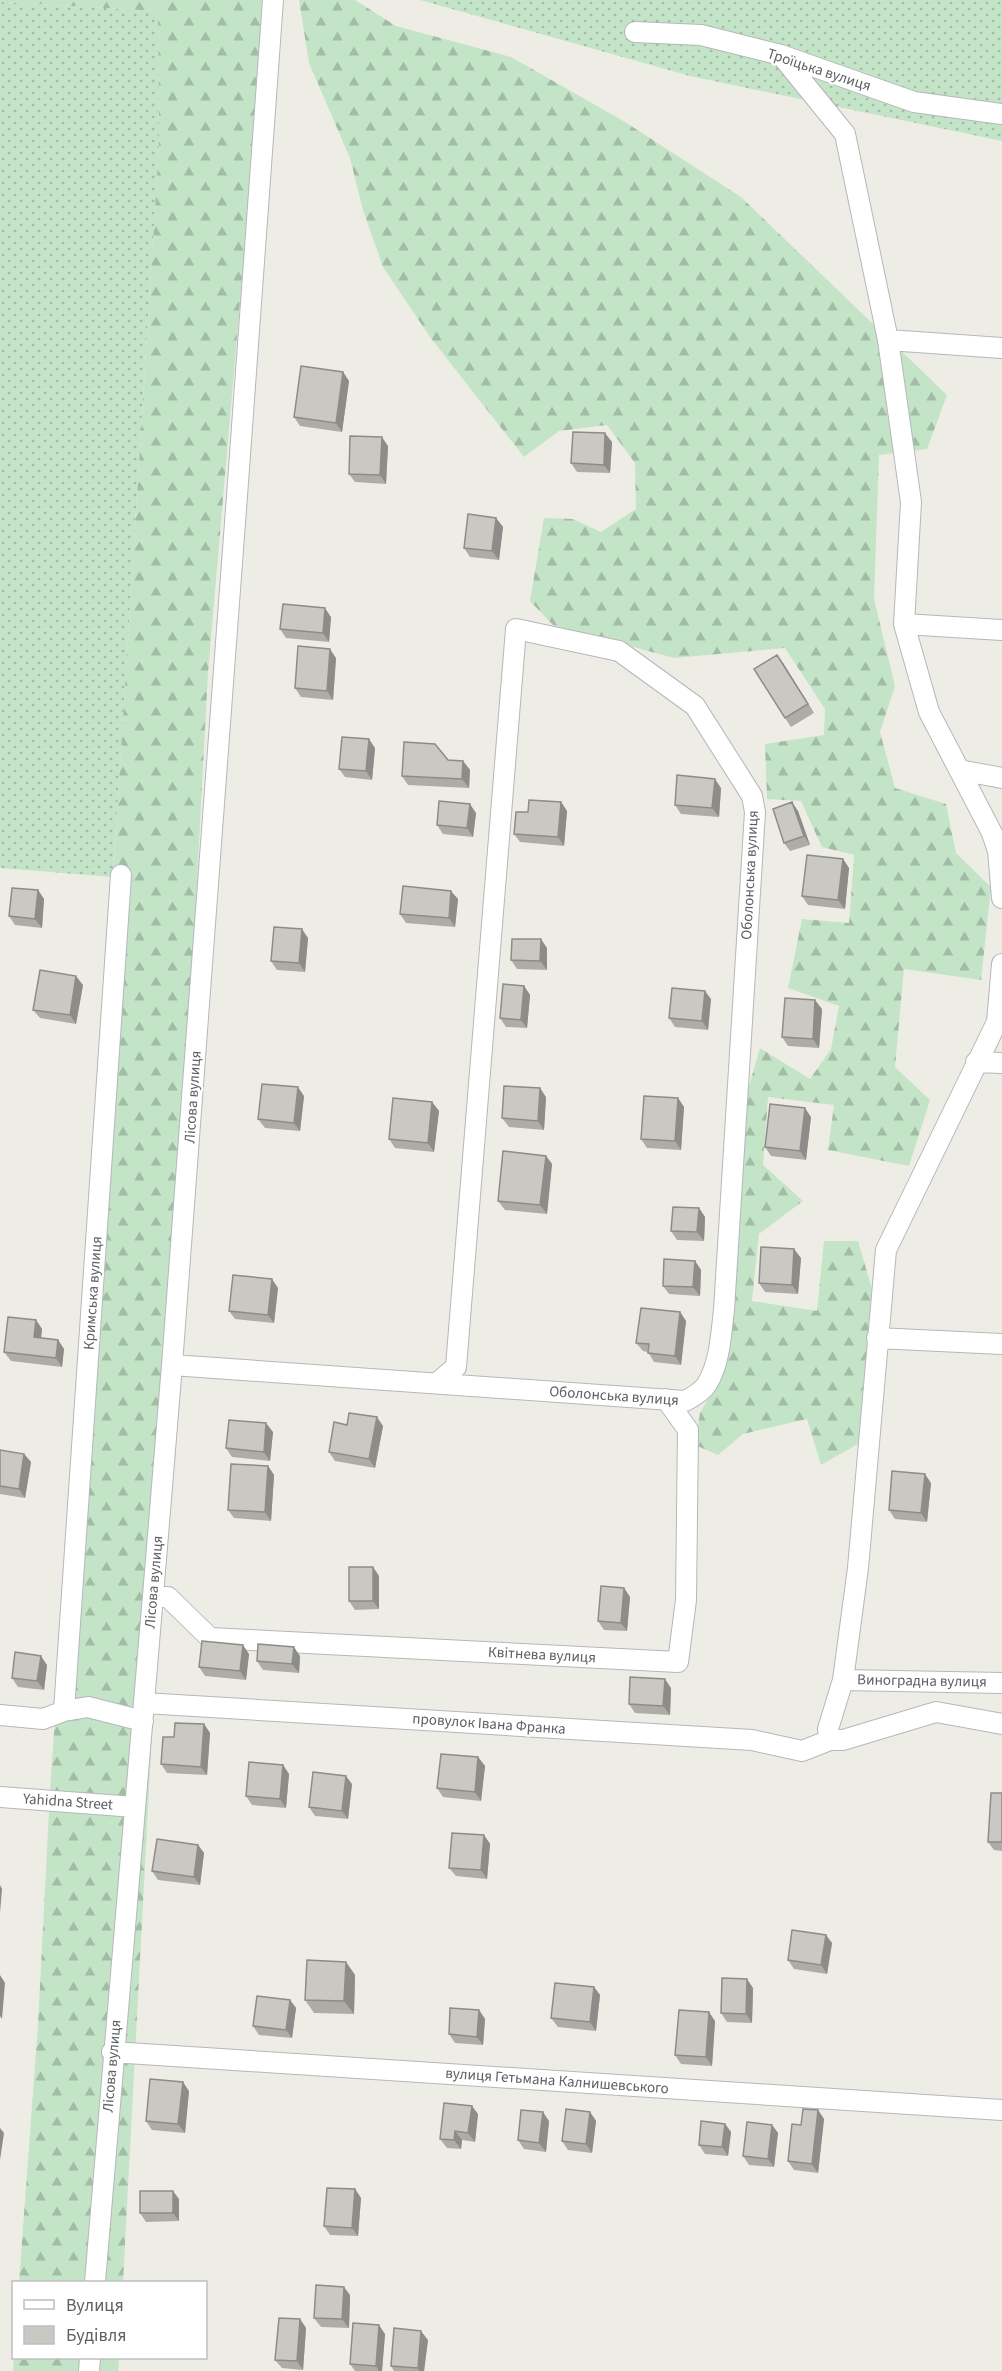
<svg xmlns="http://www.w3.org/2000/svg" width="1002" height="2371" viewBox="0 0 1002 2371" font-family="'Source Sans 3',sans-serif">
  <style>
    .grass { fill: url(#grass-dots) }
    .forest { fill: url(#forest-firs) }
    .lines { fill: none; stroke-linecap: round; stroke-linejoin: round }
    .minor-casing { stroke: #b5b7bb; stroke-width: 22 }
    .minor { stroke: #fff; stroke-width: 20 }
    .wall { fill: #aeaca7 }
    .shaded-wall { fill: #8d8c88 }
    .building { fill: #cac8c2; stroke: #8d8c88; stroke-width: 1.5 }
    .labels { text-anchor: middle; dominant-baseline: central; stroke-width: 4.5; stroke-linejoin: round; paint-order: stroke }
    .street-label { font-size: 15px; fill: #5d6065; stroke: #fff }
  </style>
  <defs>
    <pattern id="grass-dots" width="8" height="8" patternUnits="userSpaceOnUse" patternTransform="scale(1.5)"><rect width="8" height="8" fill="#c4e4c7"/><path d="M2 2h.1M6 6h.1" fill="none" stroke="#a2bca5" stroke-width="1.8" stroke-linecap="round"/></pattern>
    <pattern id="forest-firs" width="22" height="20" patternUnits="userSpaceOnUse" patternTransform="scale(1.5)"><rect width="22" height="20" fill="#c4e4c7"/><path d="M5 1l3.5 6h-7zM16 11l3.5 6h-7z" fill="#a2bca5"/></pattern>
  </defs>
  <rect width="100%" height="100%" fill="#eeede5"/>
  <path class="grass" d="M420,0H1002V141L690,76Z
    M0,2L158,11L159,145L113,877L0,868Z"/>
  <path class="forest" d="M0,0H266L208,673L123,2282H19L38,2025L50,1791L113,877L159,145L158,11L0,2Z
    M299,0H355L396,26L511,57L625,122L741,197L947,395L927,449L879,455L874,599L895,686L880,732L895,788L946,804L956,853L991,887L981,980L904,969L895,1067L930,1100L909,1166L828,1150L834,1105L768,1097L763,1165L803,1201L759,1234L752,1301L817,1311L824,1241H858L872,1289L858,1444L821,1465L807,1419L743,1434L718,1455L695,1445L700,1413L719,1380L732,1271L748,1090L760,1048L810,1079L831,1049L839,1006L788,988L802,919L849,923L854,855L822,847L801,801L767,799L765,744L824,735L825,709L785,648L674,658L553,625L530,601L544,518L573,519L601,532L636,509L635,463L607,425L559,431L524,457L430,337L383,267L363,210L350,158L309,63Z
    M14,2358H119L118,2371H13Z"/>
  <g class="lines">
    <g class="minor-casing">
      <path id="minor" d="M635,32L701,35L781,55L914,102L1002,114
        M781,55L845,134L888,340L911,502L904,624L929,712L992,833L998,851L1002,898
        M888,340L1002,348
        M904,624L1002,630
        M959,770L1002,778
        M1002,964L997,1022L886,1250L858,1568L843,1680L828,1729L830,1740H843L936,1712L1002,1724
        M976,1062L1002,1063
        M877,1338L1002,1344
        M172,1365L685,1401C693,1397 702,1392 707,1384C720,1363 721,1334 724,1310L755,812L752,796L695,706L619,651L516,629L456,1367L437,1383
        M153,1597H168L210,1638L678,1662L686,1600L688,1430L666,1399
        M843,1680L1002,1683
        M144,1703L752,1740L802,1751L830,1740
        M64,1711L121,875
        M0,1715L43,1719L64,1711L88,1707L143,1721
        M0,1797L135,1807
        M112,2052L1002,2110
        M95,2282C118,1977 148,1671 172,1365C209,910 239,455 273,0
        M89,2371L90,2358"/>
    </g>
    <use href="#minor" class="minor"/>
  </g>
  <path class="wall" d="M343,372L349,381L342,432L300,426L294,417Z
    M612,442L610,473L577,472L571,463Z
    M388,446L386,484L355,482L349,474Z
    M496,518L503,527L499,560L470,557L464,548Z
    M331,617L329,642L286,638L280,629Z
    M336,658L333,700L301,697L295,688Z
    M783,663L814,713L791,727L785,718Z
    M375,748L372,780L345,777L339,769Z
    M448,760L463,761L470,770L469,788L408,785L402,776Z
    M721,788L719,817L681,814L675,805Z
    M561,802L567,811L564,846L520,842L514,834Z
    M798,811L810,845L790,851L784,843Z
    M476,813L473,837L443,834L437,825Z
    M843,859L849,868L845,909L808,905L802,896Z
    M38,890L44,899L42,928L15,925L9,916Z
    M458,899L455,927L406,923L400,914Z
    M308,938L305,972L277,970L271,961Z
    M547,948V970L517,969L511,960Z
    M83,985L76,1024L40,1018L33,1010Z
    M524,986L530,995L527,1028L506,1027L500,1018Z
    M711,999L708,1030L675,1027L669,1018Z
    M822,1009L819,1048L788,1046L782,1037Z
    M304,1096L300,1131L265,1128L258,1119Z
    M546,1097L544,1130L509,1127L502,1118Z
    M678,1098L684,1107L681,1150L647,1148L641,1139Z
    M432,1102L439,1111L434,1152L395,1148L389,1139Z
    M811,1117L806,1160L771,1156L765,1147Z
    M546,1156L552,1164L547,1214L505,1210L498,1201Z
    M699,1208L705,1217L704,1241L677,1240L671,1231Z
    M801,1258L798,1294L765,1292L759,1283Z
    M695,1261L701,1270L700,1296L669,1294L663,1286Z
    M278,1288L274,1323L235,1319L229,1311Z
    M680,1312L686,1321L681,1365L654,1362L648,1352L643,1351L636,1343Z
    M36,1320L42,1329L41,1338L58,1340L64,1349L62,1367L11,1361L4,1352Z
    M347,1425L383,1426L375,1468L335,1461L329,1452Z
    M273,1432L270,1461L232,1457L226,1448Z
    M0,1450L24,1454L31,1462L25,1498L0,1494Z
    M268,1466L274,1475L271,1521L234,1518L228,1510Z
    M931,1483L927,1522L895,1519L889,1510Z
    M373,1567L379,1576V1609L355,1610L349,1601Z
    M624,1588L630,1597L627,1631L604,1630L598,1621Z
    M249,1654L246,1680L205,1676L199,1667Z
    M300,1656L299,1673L263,1670L257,1661Z
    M47,1665L44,1690L18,1687L12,1678Z
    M671,1688L670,1715L635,1713L629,1704Z
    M204,1724L210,1733L207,1775L167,1773L161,1764L174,1737Z
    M478,1757L485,1766L481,1801L443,1797L437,1788Z
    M283,1765L289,1774L286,1808L252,1805L246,1796Z
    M352,1784L348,1819L315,1816L309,1807Z
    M1002,1793V1851L994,1850L988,1842Z
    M484,1835L490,1844L487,1879L456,1876L449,1868Z
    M198,1845L204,1853L200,1885L158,1880L152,1871Z
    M826,1935L832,1943L827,1974L794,1969L788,1960Z
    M346,1962L355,1975L354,2014L314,2013L305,2000Z
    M594,1987L600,1995L596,2031L558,2027L551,2018Z
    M753,1988L752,2023L727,2022L721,2013Z
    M290,2000L296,2008L292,2038L259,2035L253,2026Z
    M479,2010L485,2019L483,2045L455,2043L449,2034Z
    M715,2021L712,2066L681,2064L675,2055Z
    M189,2091L185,2133L152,2130L146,2121Z
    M818,2110L824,2119L818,2173L794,2170L788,2161L801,2125Z
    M590,2112L596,2121L592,2153L568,2150L562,2141Z
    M478,2114L475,2142L462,2140L461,2149L447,2148L440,2139Z
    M549,2121L546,2152L524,2149L518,2140Z
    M725,2124L731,2132L728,2156L705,2154L699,2145Z
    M772,2125L778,2133L774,2167L749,2165L743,2156Z
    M355,2189L361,2198L358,2236L330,2235L324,2226Z
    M179,2199V2221L146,2222L140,2213Z
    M350,2295L349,2328L321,2327L314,2318Z
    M300,2319L306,2328L303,2370L282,2368L275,2360Z
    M385,2334L382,2371H355L350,2364Z
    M428,2340L424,2371H394L391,2366Z"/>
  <path class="shaded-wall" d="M343,372L349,381L342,432L336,423Z
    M605,433L612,442L610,473L604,465Z
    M382,437L388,446L386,484L380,475Z
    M496,518L503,527L499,560L492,551Z
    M325,608L331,617L329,642L323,633Z
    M330,649L336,658L333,700L327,691Z
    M777,655L783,663L814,713L808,704Z
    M369,739L375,748L372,780L366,771Z
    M463,761L470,770L469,788L462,779Z
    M715,779L721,788L719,817L712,808Z
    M561,802L567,811L564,846L558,837Z
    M792,802L798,811L810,845L804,836Z
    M470,804L476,813L473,837L467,828Z
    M843,859L849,868L845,909L838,900Z
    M38,890L44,899L42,928L35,919Z
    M451,891L458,899L455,927L449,918Z
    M302,929L308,938L305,972L299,963Z
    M541,939L547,948V970L540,961Z
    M76,976L83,985L76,1024L70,1015Z
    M524,986L530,995L527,1028L521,1020Z
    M705,991L711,999L708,1030L702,1021Z
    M815,1000L822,1009L819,1048L813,1039Z
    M298,1087L304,1096L300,1131L294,1123Z
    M540,1088L546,1097L544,1130L538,1121Z
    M678,1098L684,1107L681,1150L675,1141Z
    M432,1102L439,1111L434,1152L428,1143Z
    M805,1108L811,1117L806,1160L800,1151Z
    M546,1156L552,1164L547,1214L540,1205Z
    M699,1208L705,1217L704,1241L697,1232Z
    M794,1249L801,1258L798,1294L792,1285Z
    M695,1261L701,1270L700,1296L693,1287Z
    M272,1279L278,1288L274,1323L268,1315Z
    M680,1312L686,1321L681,1365L675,1356Z
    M36,1320L42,1329L40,1346L34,1337Z
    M58,1340L64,1349L62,1367L56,1358Z
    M377,1417L383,1426L375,1468L369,1459Z
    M266,1423L273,1432L270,1461L264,1452Z
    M24,1454L31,1462L25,1498L19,1489Z
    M268,1466L274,1475L271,1521L265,1512Z
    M925,1474L931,1483L927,1522L921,1513Z
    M373,1567L379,1576V1609L373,1601Z
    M624,1588L630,1597L627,1631L621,1623Z
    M243,1645L249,1654L246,1680L240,1671Z
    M294,1647L300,1656L299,1673L292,1664Z
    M41,1656L47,1665L44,1690L37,1681Z
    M665,1679L671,1688L670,1715L663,1706Z
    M204,1724L210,1733L207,1775L201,1767Z
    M478,1757L485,1766L481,1801L475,1792Z
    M283,1765L289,1774L286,1808L280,1799Z
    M346,1776L352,1784L348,1819L342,1811Z
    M484,1835L490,1844L487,1879L481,1870Z
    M198,1845L204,1853L200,1885L194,1877Z
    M0,1885L2,1889L0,1913Z
    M826,1935L832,1943L827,1974L821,1965Z
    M346,1962L355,1975L354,2014L344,2001Z
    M0,1975L5,1983L2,2019L0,2016Z
    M747,1979L753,1988L752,2023L746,2014Z
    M594,1987L600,1995L596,2031L590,2022Z
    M290,2000L296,2008L292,2038L286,2030Z
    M479,2010L485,2019L483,2045L477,2037Z
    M709,2012L715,2021L712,2066L706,2057Z
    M183,2082L189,2091L185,2133L178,2124Z
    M472,2106L478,2114L475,2142L468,2133Z
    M818,2110L824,2119L818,2173L812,2164Z
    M543,2112L549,2121L546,2152L539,2143Z
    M590,2112L596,2121L592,2153L586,2144Z
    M725,2124L731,2132L728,2156L722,2147Z
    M772,2125L778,2133L774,2167L768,2159Z
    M0,2128L4,2133L0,2160Z
    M455,2131L462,2140L461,2149L454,2140Z
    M355,2189L361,2198L358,2236L352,2228Z
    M173,2191L179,2199V2221L173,2213Z
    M344,2287L350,2295L349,2328L342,2319Z
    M300,2319L306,2328L303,2370L297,2361Z
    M379,2325L385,2334L382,2371H379L376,2366Z
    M421,2331L428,2340L424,2371H419L418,2368Z"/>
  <path class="building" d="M301,366L343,372L336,423L294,417Z
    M573,432L605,433L604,465L571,463Z
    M350,436L382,437L380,475L349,474Z
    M468,514L496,518L492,551L464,548Z
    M283,604L325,608L323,633L280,629Z
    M298,646L330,649L327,691L295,688Z
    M777,655L808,704L785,718L754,669Z
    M342,737L369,739L366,771L339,769Z
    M404,742L435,744L448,760L463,761L462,779L402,776Z
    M677,775L715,779L712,808L675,805Z
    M529,800L561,802L558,837L514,834L516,812H528Z
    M439,801L470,804L467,828L437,825Z
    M792,802L804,836L784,843L773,809Z
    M807,855L843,859L838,900L802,896Z
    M403,886L451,891L449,918L400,914Z
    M12,888L38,890L35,919L9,916Z
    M274,927L302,929L299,963L271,961Z
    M512,939H541L540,961L511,960Z
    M40,970L76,976L70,1015L33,1010Z
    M503,984L524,986L521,1020L500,1018Z
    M672,988L705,991L702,1021L669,1018Z
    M785,998L815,1000L813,1039L782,1037Z
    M262,1084L298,1087L294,1123L258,1119Z
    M504,1086L540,1088L538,1121L502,1118Z
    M644,1096L678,1098L675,1141L641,1139Z
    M393,1098L432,1102L428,1143L389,1139Z
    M770,1104L805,1108L800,1151L765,1147Z
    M503,1151L546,1156L540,1205L498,1201Z
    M673,1207L699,1208L697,1232L671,1231Z
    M761,1247L794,1249L792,1285L759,1283Z
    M664,1259L695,1261L693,1287L663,1286Z
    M233,1275L272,1279L268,1315L229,1311Z
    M641,1308L680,1312L675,1356L648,1353L649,1344L636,1343Z
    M8,1317L36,1320L34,1337L58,1340L56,1358L4,1352Z
    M349,1413L377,1417L369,1459L329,1452L334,1422L347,1425Z
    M229,1420L266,1423L264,1452L226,1448Z
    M0,1450L24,1454L19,1489L0,1486Z
    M231,1464L268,1466L265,1512L228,1510Z
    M892,1471L925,1474L921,1513L889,1510Z
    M349,1567H373V1601H349Z
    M601,1586L624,1588L621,1623L598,1621Z
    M202,1641L243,1645L240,1671L199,1667Z
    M258,1644L294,1647L292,1664L257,1661Z
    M15,1652L41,1656L37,1681L12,1678Z
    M630,1677L665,1679L663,1706L629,1704Z
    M175,1723L204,1724L201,1767L161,1764L163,1737H174Z
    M441,1754L478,1757L475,1792L437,1788Z
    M249,1762L283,1765L280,1799L246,1796Z
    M313,1772L346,1776L342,1811L309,1807Z
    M991,1793H1002V1842H988Z
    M452,1833L484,1835L481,1870L449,1868Z
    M157,1839L198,1845L194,1877L152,1871Z
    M792,1930L826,1935L821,1965L788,1960Z
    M307,1960L346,1962L344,2001L305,2000Z
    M722,1978L747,1979L746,2014L721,2013Z
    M555,1983L594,1987L590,2022L551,2018Z
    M257,1996L290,2000L286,2030L253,2026Z
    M450,2008L479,2010L477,2037L449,2034Z
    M679,2010L709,2012L706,2057L675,2055Z
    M150,2079L183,2082L178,2124L146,2121Z
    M444,2103L472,2106L468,2133L455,2131L454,2140L440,2139Z
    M566,2109L590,2112L586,2144L562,2141Z
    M803,2109L818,2110L812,2164L788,2161L792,2124L801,2125Z
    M521,2110L543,2112L539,2143L518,2140Z
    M701,2121L725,2124L722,2147L699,2145Z
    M747,2122L772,2125L768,2159L743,2156Z
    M327,2188L355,2189L352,2228L324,2226Z
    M140,2191H173V2213H140Z
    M316,2285L344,2287L342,2319L314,2318Z
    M279,2318L300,2319L297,2361L275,2360Z
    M353,2323L379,2325L376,2366L350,2364Z
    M394,2328L421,2331L418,2368L391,2366Z"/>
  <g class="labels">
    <g class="street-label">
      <text transform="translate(819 70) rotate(18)">Троїцька вулиця</text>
      <text transform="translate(750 875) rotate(-87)">Оболонська вулиця</text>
      <text transform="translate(193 1097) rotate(-86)">Лісова вулиця</text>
      <text transform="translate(93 1293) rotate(-86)">Кримська вулиця</text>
      <text transform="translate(614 1396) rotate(4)">Оболонська вулиця</text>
      <text transform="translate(154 1582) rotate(-85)">Лісова вулиця</text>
      <text transform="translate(542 1655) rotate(3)">Квітнева вулиця</text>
      <text transform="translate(922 1681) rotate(1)">Виноградна вулиця</text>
      <text transform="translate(489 1724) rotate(4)">провулок Івана Франка</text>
      <text transform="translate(68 1802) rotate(4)">Yahidna Street</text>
      <text transform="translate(112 2066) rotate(-85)">Лісова вулиця</text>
      <text transform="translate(557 2081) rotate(4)">вулиця Гетьмана Калнишевського</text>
    </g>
  </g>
  <rect x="12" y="2281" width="195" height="78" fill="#ffffff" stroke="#bebfc1" stroke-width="1.5"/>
  <rect x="24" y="2300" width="30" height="9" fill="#ffffff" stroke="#bebfc1" stroke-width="1.5"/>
  <text x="66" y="2311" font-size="18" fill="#5d6065">Вулиця</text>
  <rect x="24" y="2326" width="30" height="18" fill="#cac8c2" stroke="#bebfc1" stroke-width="1.5"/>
  <text x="66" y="2341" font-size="18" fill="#5d6065">Будівля</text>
</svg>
